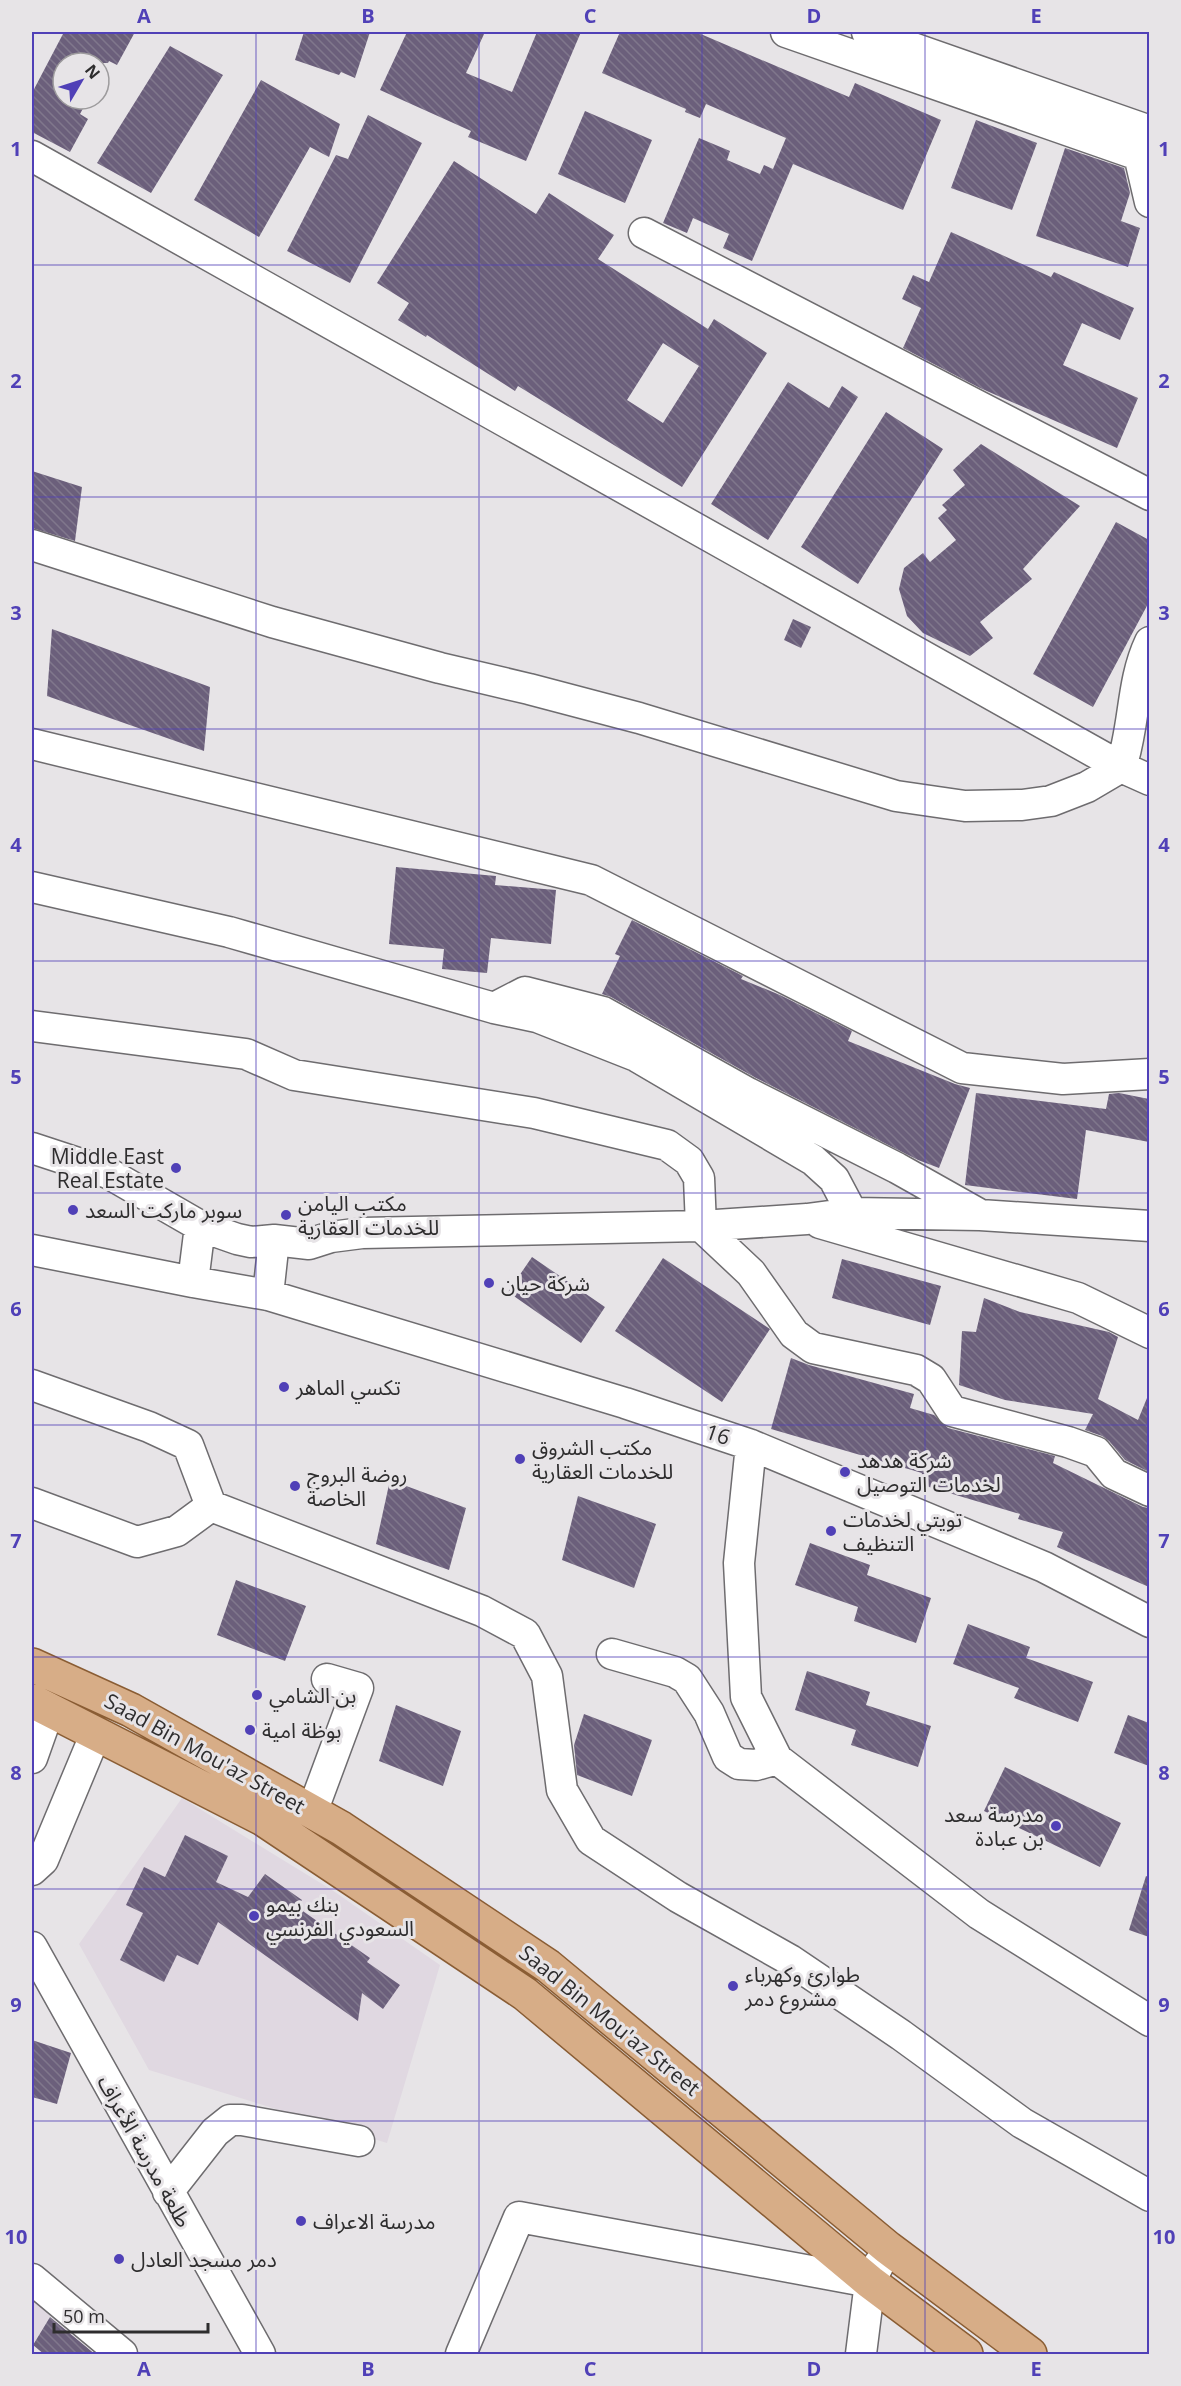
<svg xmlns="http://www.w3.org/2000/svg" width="1181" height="2386" viewBox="0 0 1181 2386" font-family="'Open Sans','Noto Sans Arabic',sans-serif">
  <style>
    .built { fill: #e0d8e1 }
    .building { fill: url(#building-back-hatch); fill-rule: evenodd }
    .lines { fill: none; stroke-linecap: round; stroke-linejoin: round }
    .minor-casing { stroke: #6e6c6f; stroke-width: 33 }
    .major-casing { stroke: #8a5d34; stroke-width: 36 }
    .minor { stroke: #fff; stroke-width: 30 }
    .major { stroke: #d7ad87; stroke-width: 33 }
    .grid { fill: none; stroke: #5040b7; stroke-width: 1.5; stroke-opacity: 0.55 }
    .poi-dot { fill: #5040b7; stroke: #e7e4e7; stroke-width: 2 }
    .labels { text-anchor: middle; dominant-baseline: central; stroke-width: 6; stroke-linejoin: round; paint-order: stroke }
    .poi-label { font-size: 21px; fill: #2e2d2e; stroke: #e7e4e7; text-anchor: start }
    .street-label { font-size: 21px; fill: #2e2d2e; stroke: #e7e4e7 }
    .neatline { fill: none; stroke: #5040b7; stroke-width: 2 }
    .grid-label { font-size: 20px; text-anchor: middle; font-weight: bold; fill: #5040b7 }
  </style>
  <defs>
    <pattern id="building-back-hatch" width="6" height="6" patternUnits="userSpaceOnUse" patternTransform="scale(1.5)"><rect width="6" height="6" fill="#6b5f7b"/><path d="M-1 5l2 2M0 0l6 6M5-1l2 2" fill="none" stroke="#80778c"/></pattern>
  </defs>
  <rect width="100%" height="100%" fill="#e7e4e7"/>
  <path class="built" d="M182,1798L332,1890L440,1965L387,2143L149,2070L79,1944Z
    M32,2295L54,2310L32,2346Z"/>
  <path class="building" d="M64,32H135L117,65L109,61L108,63H63V99H88L80,114L88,119L70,152L32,132V93Z
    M304,32H370L355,78L341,72L339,75L295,60Z
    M407,32H485L466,73L512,92L537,32H581L526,161L468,137L471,131L380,90Z
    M620,32H696L849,97L855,83L941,120L903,210L793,164L752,261L723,248L729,234L693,218L687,233L663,223L699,138L730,151L727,160L760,174L764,165L773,169L786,138L706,104L700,118L685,112L686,109L602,73Z
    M170,46L223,75L151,193L97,163Z
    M261,80L340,124L329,157L310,147L259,237L194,200Z
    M585,111L652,140L625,203L558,174Z
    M368,115L422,143L350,283L287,251L336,155L348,159Z
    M976,120L1037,143L1012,210L951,188Z
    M1065,148L1124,168L1130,193L1121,221L1140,228L1128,267L1036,236Z
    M454,161L536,214L549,193L614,235L598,259L708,329L714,319L767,353L682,487L518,386L515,391L427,335L426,337L398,320L409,303L377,283ZM663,343L699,366L663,423L627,400Z
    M951,232L1051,277L1054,272L1134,308L1120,340L1082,323L1063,365L1138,398L1117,448L980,388L903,348L921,308L902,299L913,275L929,282Z
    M788,382L829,408L842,386L858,397L768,540L711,504Z
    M886,412L943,449L858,584L801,547Z
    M981,444L1080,506L1023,569L1032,579L980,622L993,638L970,656L923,633L907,616L899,589L904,568L923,553L930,562L956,540L938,518L947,510L942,505L965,485L953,470Z
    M32,471L82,487L75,541L32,528Z
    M1116,522L1149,540V602L1093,707L1033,674Z
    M793,619L811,627L801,648L784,640Z
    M52,629L210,687L204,751L47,696Z
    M396,867L496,876L495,885L556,890L551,944L491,938L487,973L442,969L444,949L389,944Z
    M632,920L743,976L741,979L780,995L852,1031L848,1041L955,1084L970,1088L939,1168L918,1160L756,1078L611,997L602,994L620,956L615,954Z
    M976,1093L1106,1109L1109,1094L1119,1093L1149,1099V1142L1086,1130L1077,1199L965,1185Z
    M532,1257L605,1307L581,1343L508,1292Z
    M663,1258L770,1329L722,1402L615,1331Z
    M842,1259L941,1286L930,1325L832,1298Z
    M984,1298L1020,1312L1109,1332L1118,1337L1098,1399L1138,1420L1149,1393V1472L1125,1460L1109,1441L1102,1436L1085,1430L1093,1414L1005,1400L959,1385L962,1331L976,1332Z
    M791,1358L809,1365L914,1394L910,1408L934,1415L948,1428L1055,1456L1053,1463L1143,1507L1149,1508V1587L1057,1547L1063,1532L1018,1519L1020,1514L919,1484L922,1473L771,1429Z
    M390,1480L466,1508L449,1570L376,1544Z
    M578,1496L656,1524L634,1588L562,1560Z
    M810,1543L870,1565L867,1575L931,1598L916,1643L854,1621L858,1607L795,1585Z
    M236,1580L306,1606L285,1661L217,1635Z
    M968,1624L1030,1647L1026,1658L1093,1682L1078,1722L1014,1698L1019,1688L953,1664Z
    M807,1671L870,1692L866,1705L931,1726L918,1767L851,1745L856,1730L795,1710Z
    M396,1705L461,1731L443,1786L379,1761Z
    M584,1714L652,1740L632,1796L577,1775L574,1745Z
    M1128,1715L1149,1723V1766L1114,1753Z
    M1005,1767L1121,1823L1100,1867L984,1811Z
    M185,1835L228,1856L216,1882L248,1897L265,1874L302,1900L297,1907L370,1958L367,1962L400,1985L383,2009L362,1993L358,2021L218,1922L198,1965L177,1955L164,1982L120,1960L143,1913L126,1905L144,1867L165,1877Z
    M1146,1876L1149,1877V1937L1129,1930Z
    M32,2040L71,2053L57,2104L32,2097Z
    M50,2317L96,2355H45L33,2345Z"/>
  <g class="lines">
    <g class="minor-casing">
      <path id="minor" d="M786,32L1150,159
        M867,32L1150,131
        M1141,140L1139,155L1150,202
        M32,156L1121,767L1150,780
        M644,233L1150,495
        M32,545L272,622L440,668L529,689L639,718L896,796L965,806L1022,805L1051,801L1087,787L1121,767C1135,726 1131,682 1150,642
        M32,744L591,880L962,1068L1063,1079L1150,1074
        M32,887L229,932L494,1008L537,1017L636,1056L813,1160L834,1179L852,1213
        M494,1008L525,992L603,1012L748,1093L897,1168L977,1213
        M32,1026L246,1054L294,1075L534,1113L667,1145L689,1161L699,1178L701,1226L751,1273L794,1334L813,1348L916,1370L931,1379L952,1411L1068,1442L1096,1452L1114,1474L1150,1491
        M32,1148L108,1173L200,1226L237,1239L251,1242L274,1240L309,1244L331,1237L362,1233L701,1226L807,1219L852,1213L980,1215L1150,1226
        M820,1223L1078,1298L1150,1333
        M32,1250L193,1282L268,1295L625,1403L751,1445L1044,1567L1150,1622
        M193,1282L200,1226
        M268,1295L274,1240
        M32,1385L149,1427L188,1445L211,1506L482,1611L525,1634L547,1676L562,1790L591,1840L678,1897L790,1960L901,2035L1022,2123L1150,2196
        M751,1445L739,1563L746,1697L777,1759L979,1914L1150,2021
        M32,1503L137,1542L177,1531L211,1506
        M612,1654L675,1672L687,1679L709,1713L728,1757L739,1764L756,1765L777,1759
        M32,1758L49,1710
        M312,1812L358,1688L327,1679
        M32,1870L43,1860L96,1733
        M32,1947L260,2354
        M168,2192L215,2132L230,2120H242L359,2141
        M32,2279L122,2354
        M461,2354L519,2217L870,2282
        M861,2354L870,2282L879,2264"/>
    </g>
    <g class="major-casing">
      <path id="major" d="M32,1665L131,1710L341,1828L548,1966L888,2248L1030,2354
        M32,1701L263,1819L525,1994L870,2282L966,2354"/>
    </g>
    <use href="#minor" class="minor"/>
    <use href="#major" class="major"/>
  </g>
  <path class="grid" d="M256,32V2354M479,32V2354M702,32V2354M925,32V2354M32,265H1150M32,497H1150M32,729H1150M32,961H1150M32,1193H1150M32,1425H1150M32,1657H1150M32,1889H1150M32,2121H1150"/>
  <g class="poi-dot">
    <circle cx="176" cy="1168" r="6"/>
    <circle cx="73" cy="1210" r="6"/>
    <circle cx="286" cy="1215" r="6"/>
    <circle cx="489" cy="1283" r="6"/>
    <circle cx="284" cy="1387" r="6"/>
    <circle cx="520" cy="1459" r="6"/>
    <circle cx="845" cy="1472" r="6"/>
    <circle cx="295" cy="1486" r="6"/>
    <circle cx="831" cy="1531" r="6"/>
    <circle cx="257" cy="1695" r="6"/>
    <circle cx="250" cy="1730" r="6"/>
    <circle cx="1056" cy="1826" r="6"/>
    <circle cx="254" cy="1916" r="6"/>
    <circle cx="733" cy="1986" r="6"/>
    <circle cx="301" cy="2221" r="6"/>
    <circle cx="119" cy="2259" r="6"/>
  </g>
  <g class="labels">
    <g class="poi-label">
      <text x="164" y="1156" text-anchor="end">Middle East<tspan x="164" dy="24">Real Estate</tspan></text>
      <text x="298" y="1203">مكتب اليامن<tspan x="298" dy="24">للخدمات العقارية</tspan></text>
      <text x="85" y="1210">سوبر ماركت السعد</text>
      <text x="501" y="1283">شركة حيان</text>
      <text x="296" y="1387">تكسي الماهر</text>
      <text x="532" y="1447">مكتب الشروق<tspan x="532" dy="24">للخدمات العقارية</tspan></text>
      <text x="857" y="1460">شركة هدهد<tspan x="857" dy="24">لخدمات التوصيل</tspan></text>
      <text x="307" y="1474">روضة البروج<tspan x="307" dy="24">الخاصة</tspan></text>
      <text x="843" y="1519">تويتي لخدمات<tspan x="843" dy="24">التنظيف</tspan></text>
      <text x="269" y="1695">بن الشامي</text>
      <text x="262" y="1730">بوظة امية</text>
      <text x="1044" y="1814" text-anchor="end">مدرسة سعد<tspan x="1044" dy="24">بن عبادة</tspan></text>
      <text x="266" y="1904">بنك بيمو<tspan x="266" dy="24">السعودي الفرنسي</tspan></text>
      <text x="745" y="1974">طوارئ وكهرباء<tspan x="745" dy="24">مشروع دمر</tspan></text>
      <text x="313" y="2221">مدرسة الاعراف</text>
      <text x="131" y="2259">دمر مسجد العادل</text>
    </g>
    <g class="street-label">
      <text transform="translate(718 1434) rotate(19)">16</text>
      <text transform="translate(205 1753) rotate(29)">Saad Bin Mou'az Street</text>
      <text transform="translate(610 2020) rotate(39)">Saad Bin Mou'az Street</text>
      <text transform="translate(145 2151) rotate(61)">طلعة مدرسة الأعراف</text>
    </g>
  </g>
  <rect width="1181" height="2386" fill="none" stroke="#e7e4e7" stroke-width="66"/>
  <g transform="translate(81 81) rotate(51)"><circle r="28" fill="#e7e4e7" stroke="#9d9b9d" stroke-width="1.5"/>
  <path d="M0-4.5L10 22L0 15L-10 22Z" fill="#5040b7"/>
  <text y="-9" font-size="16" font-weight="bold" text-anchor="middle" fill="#2e2d2e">N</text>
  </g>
  <path d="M54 2323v9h154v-9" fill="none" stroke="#2e2d2e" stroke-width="3"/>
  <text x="63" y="2323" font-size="18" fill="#2e2d2e" stroke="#e7e4e7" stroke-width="4.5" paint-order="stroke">50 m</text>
  <rect x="33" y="33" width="1115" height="2320" class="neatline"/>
  <g class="grid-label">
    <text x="144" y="23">A</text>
    <text x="368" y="23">B</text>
    <text x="590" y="23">C</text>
    <text x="814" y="23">D</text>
    <text x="1036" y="23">E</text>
    <text x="16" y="156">1</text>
    <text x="1164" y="156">1</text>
    <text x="16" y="388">2</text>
    <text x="1164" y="388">2</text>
    <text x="16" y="620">3</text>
    <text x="1164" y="620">3</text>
    <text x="16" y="852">4</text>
    <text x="1164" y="852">4</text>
    <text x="16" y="1084">5</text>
    <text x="1164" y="1084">5</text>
    <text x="16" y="1316">6</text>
    <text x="1164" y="1316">6</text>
    <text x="16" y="1548">7</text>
    <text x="1164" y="1548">7</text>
    <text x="16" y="1780">8</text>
    <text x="1164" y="1780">8</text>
    <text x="16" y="2012">9</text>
    <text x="1164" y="2012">9</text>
    <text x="16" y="2244">10</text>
    <text x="1164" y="2244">10</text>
    <text x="144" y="2376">A</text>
    <text x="368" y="2376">B</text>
    <text x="590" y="2376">C</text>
    <text x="814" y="2376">D</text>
    <text x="1036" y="2376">E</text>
  </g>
</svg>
